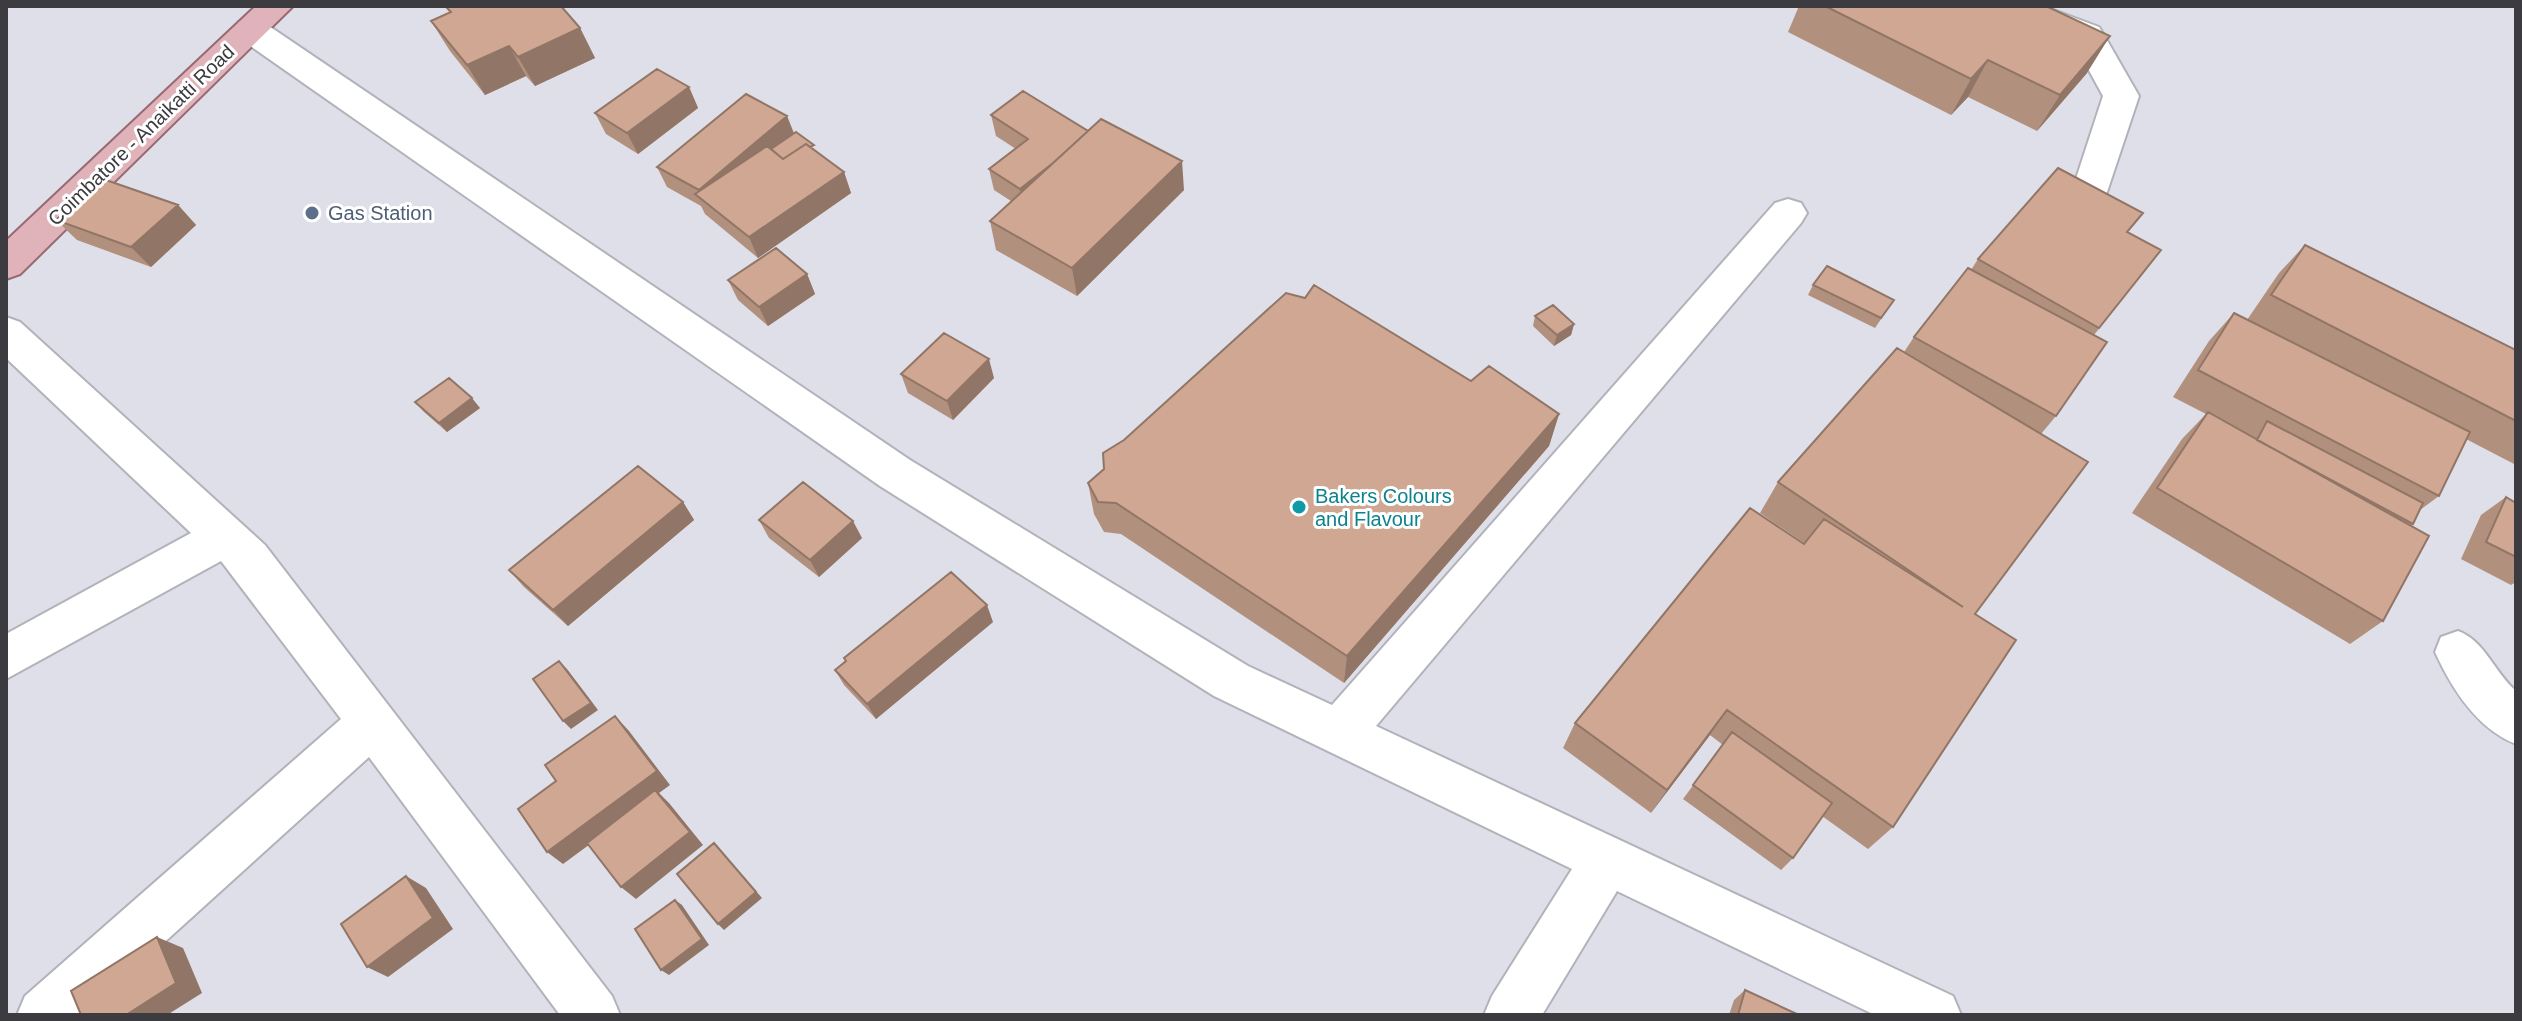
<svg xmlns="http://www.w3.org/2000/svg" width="2522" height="1021" viewBox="0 0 2522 1021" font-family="Arial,sans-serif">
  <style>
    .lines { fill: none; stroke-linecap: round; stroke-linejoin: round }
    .minor-casing { stroke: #b2b2bb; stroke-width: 4 }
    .major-casing { stroke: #986970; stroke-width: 4 }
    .minor { fill: #fff; fill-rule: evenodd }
    .major { fill: #dfb3b9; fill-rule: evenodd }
    .wall { fill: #b2907e }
    .shaded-wall { fill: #917566 }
    .building { fill: #cfa792; stroke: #917566; stroke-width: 2 }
    .service-dot { fill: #5c6f8a; stroke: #fff; stroke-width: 3 }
    .culture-dot { fill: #0f9aa8; stroke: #fff; stroke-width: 3 }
    .labels { text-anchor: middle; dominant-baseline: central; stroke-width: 6; stroke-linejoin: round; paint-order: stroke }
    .street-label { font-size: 20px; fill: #3c3c40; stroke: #fff }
    .service-label { font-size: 20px; fill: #4e5e75; stroke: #fff; text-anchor: start }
    .culture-label { font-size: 20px; fill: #0d838f; stroke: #fff; text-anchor: start }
  </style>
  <rect width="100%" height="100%" fill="#dedfe8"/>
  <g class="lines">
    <g class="minor-casing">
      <path id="minor" d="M1993,6H2043L2099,27L2104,35L2139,96L2104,201L2091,205L2078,201L2072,191L2103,96L2074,43L1998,14Z
        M251,18L263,22L910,460L1248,666L1332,705L1775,203L1788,199L1801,203L1807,213L1801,223L1376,726L1953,996L1961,1015H1875L1617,891L1542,1015H1484L1492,996L1572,869L1214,696L880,486L239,38L234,30L239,22Z
        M6,317L20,322L265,545L612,996L620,1015H560L369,757L84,1015H17L25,996L341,719L221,561L6,679V634L191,533L6,358Z
        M2458,631C2485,641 2494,672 2516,691V744C2477,729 2452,689 2435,652L2441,637Z"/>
    </g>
    <g class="major-casing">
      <path id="major" d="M256,6H293L20,274L6,279V241Z"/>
    </g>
    <use href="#minor" class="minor"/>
    <use href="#major" class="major"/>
  </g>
  <path class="wall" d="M1799,6H2046L2087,73L2037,131L1968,97L1951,115L1788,32Z
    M446,7H505L580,28L595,58L535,86L526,76L485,95L450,51L431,21L450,13Z
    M689,87L698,108L638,154L606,134L595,113Z
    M991,115L1184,190L1077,296L996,250L990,221L1011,201L994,190L989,169L1016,149L996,136Z
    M787,116L794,133L844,172L851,193L758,258L705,214L701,206L667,187L657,167Z
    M178,205L196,225L151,267L77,240L56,220Z
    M2128,232L2161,250L2094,335L2056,416L2041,434L1975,614L1893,827L1868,849L1822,816L1793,858L1781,870L1683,799L1723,745L1710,735L1651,813L1563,748L1575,723L1804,543L1760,513L1778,482L1904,352L1914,337L1971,270L1978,259Z
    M2305,245L2516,350V465L2466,439L2439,496L2420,510L2413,524L2411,526L2383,621L2350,644L2132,513L2182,439L2206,414L2173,397L2209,341L2234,313L2247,320L2279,273Z
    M807,274L815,294L768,326L738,300L728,280Z
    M1813,285L1894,300L1875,328L1808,295Z
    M1535,316L1574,324L1571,335L1554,346L1533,326Z
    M901,374L994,378L953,420L908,393Z
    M1471,381L1559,414L1549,446L1344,683L1121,534L1104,532L1094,514L1088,483Z
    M415,402L480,408L447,432L424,412Z
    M2506,497L2516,503V582L2511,585L2461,559L2481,515Z
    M683,502L694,520L568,626L524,587L509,570Z
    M759,520L862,538L819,577L769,538Z
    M993,622L876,719L844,685L835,670L846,661Z
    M1745,990L1799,1015H1729L1734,1000Z"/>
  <path class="shaded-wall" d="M580,28L595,58L535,86L518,57Z
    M2110,36L2087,73L2037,131L2060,95Z
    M509,46L526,76L485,95L467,65Z
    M1988,60L1968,97L1951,115L1971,79Z
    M689,87L698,108L638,154L627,133Z
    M787,116L795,137L712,207L699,190Z
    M1091,133L1024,210L1020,189Z
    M1182,161L1184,190L1077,296L1072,268Z
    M844,172L851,193L758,258L749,237Z
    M178,205L196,225L151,267L131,247Z
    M807,274L815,294L768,326L759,307Z
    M1574,324L1571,335L1554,346L1557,335Z
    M989,359L994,378L953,420L947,401Z
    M472,398L480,408L447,432L439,423Z
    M1559,414L1549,446L1344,683L1347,656Z
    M683,502L694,520L568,626L553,610Z
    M853,521L862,538L819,577L810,560Z
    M987,605L993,622L876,719L867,704Z
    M559,661L567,669L598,710L571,729L563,721Z
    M1727,710L1710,735L1651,813L1667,790Z
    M615,716L629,731L670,785L659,793L669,803L703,845L636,899L621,887L658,794L563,864L547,852Z
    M714,843L762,898L724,930L718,924Z
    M406,876L426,888L453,929L388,977L367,967Z
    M675,900L682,905L709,945L669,975L661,970Z
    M157,937L183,948L202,993L167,1015H126Z"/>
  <path class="building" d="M449,6H504L505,7L561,6L580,28L518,57L509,46L467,65L431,21L451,12L446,7Z
    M1825,6H2046L2110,36L2060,95L1988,60L1971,79Z
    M657,69L689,87L627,133L595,113Z
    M1023,91L1088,131L1053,163L1020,189L989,169L1028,139L991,115Z
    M746,94L787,116L699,190L657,167Z
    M1101,119L1182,161L1072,268L990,221Z
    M796,132L814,145L810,147L806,144L783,159L771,149Z
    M806,144L844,172L749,237L695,194L767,146L783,159Z
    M2058,168L2143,213L2127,232L2161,250L2099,328L1978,259Z
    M103,179L178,205L131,247L56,220Z
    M2305,245L2516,350V421L2271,295Z
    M776,248L807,274L759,307L728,280Z
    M1827,266L1894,300L1881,318L1813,285Z
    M1968,268L2107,342L2056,416L1914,337Z
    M1314,285L1471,381L1489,366L1559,414L1347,656L1116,503L1098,502L1088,483L1104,469L1103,453L1124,440L1286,293L1305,298Z
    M1553,305L1574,324L1557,335L1535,316Z
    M2234,313L2470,432L2439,496L2198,370Z
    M944,333L989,359L947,401L901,374Z
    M1897,348L2088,462L1975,614L2016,640L1893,827L1727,710L1667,790L1575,723L1750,508L1804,544L1824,519L1963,607L1778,482Z
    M449,378L472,398L439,423L415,402Z
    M2208,412L2429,536L2383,621L2157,488Z
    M2267,421L2423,503L2413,524L2257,440Z
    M638,466L683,502L553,610L509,570Z
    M803,482L853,521L810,560L759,520Z
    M2506,497L2516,503V557L2486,542Z
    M951,572L987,605L867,704L835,670L846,661L844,658Z
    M559,661L591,703L563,721L533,679Z
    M615,716L657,771L547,852L518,809L556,781L545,765Z
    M1732,732L1832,803L1793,858L1693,785Z
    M655,790L690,832L621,887L587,843Z
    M714,843L756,892L718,924L677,874Z
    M406,876L433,918L367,967L341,924Z
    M675,900L702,939L661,970L635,929Z
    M157,937L176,983L126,1015H81L71,991Z
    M1745,990L1799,1015H1738Z"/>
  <circle class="service-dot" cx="312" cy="213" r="8"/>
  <circle class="culture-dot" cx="1299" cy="507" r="8"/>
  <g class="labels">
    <g class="street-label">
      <text transform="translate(141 135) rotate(-44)">Coimbatore - Anaikatti Road</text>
    </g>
    <g class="service-label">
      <text x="328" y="213">Gas Station</text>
    </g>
    <g class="culture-label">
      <text x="1315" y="496">Bakers Colours<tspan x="1315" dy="23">and Flavour</tspan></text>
    </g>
  </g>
  <rect width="2522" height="1021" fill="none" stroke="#3c3c40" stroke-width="16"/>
</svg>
